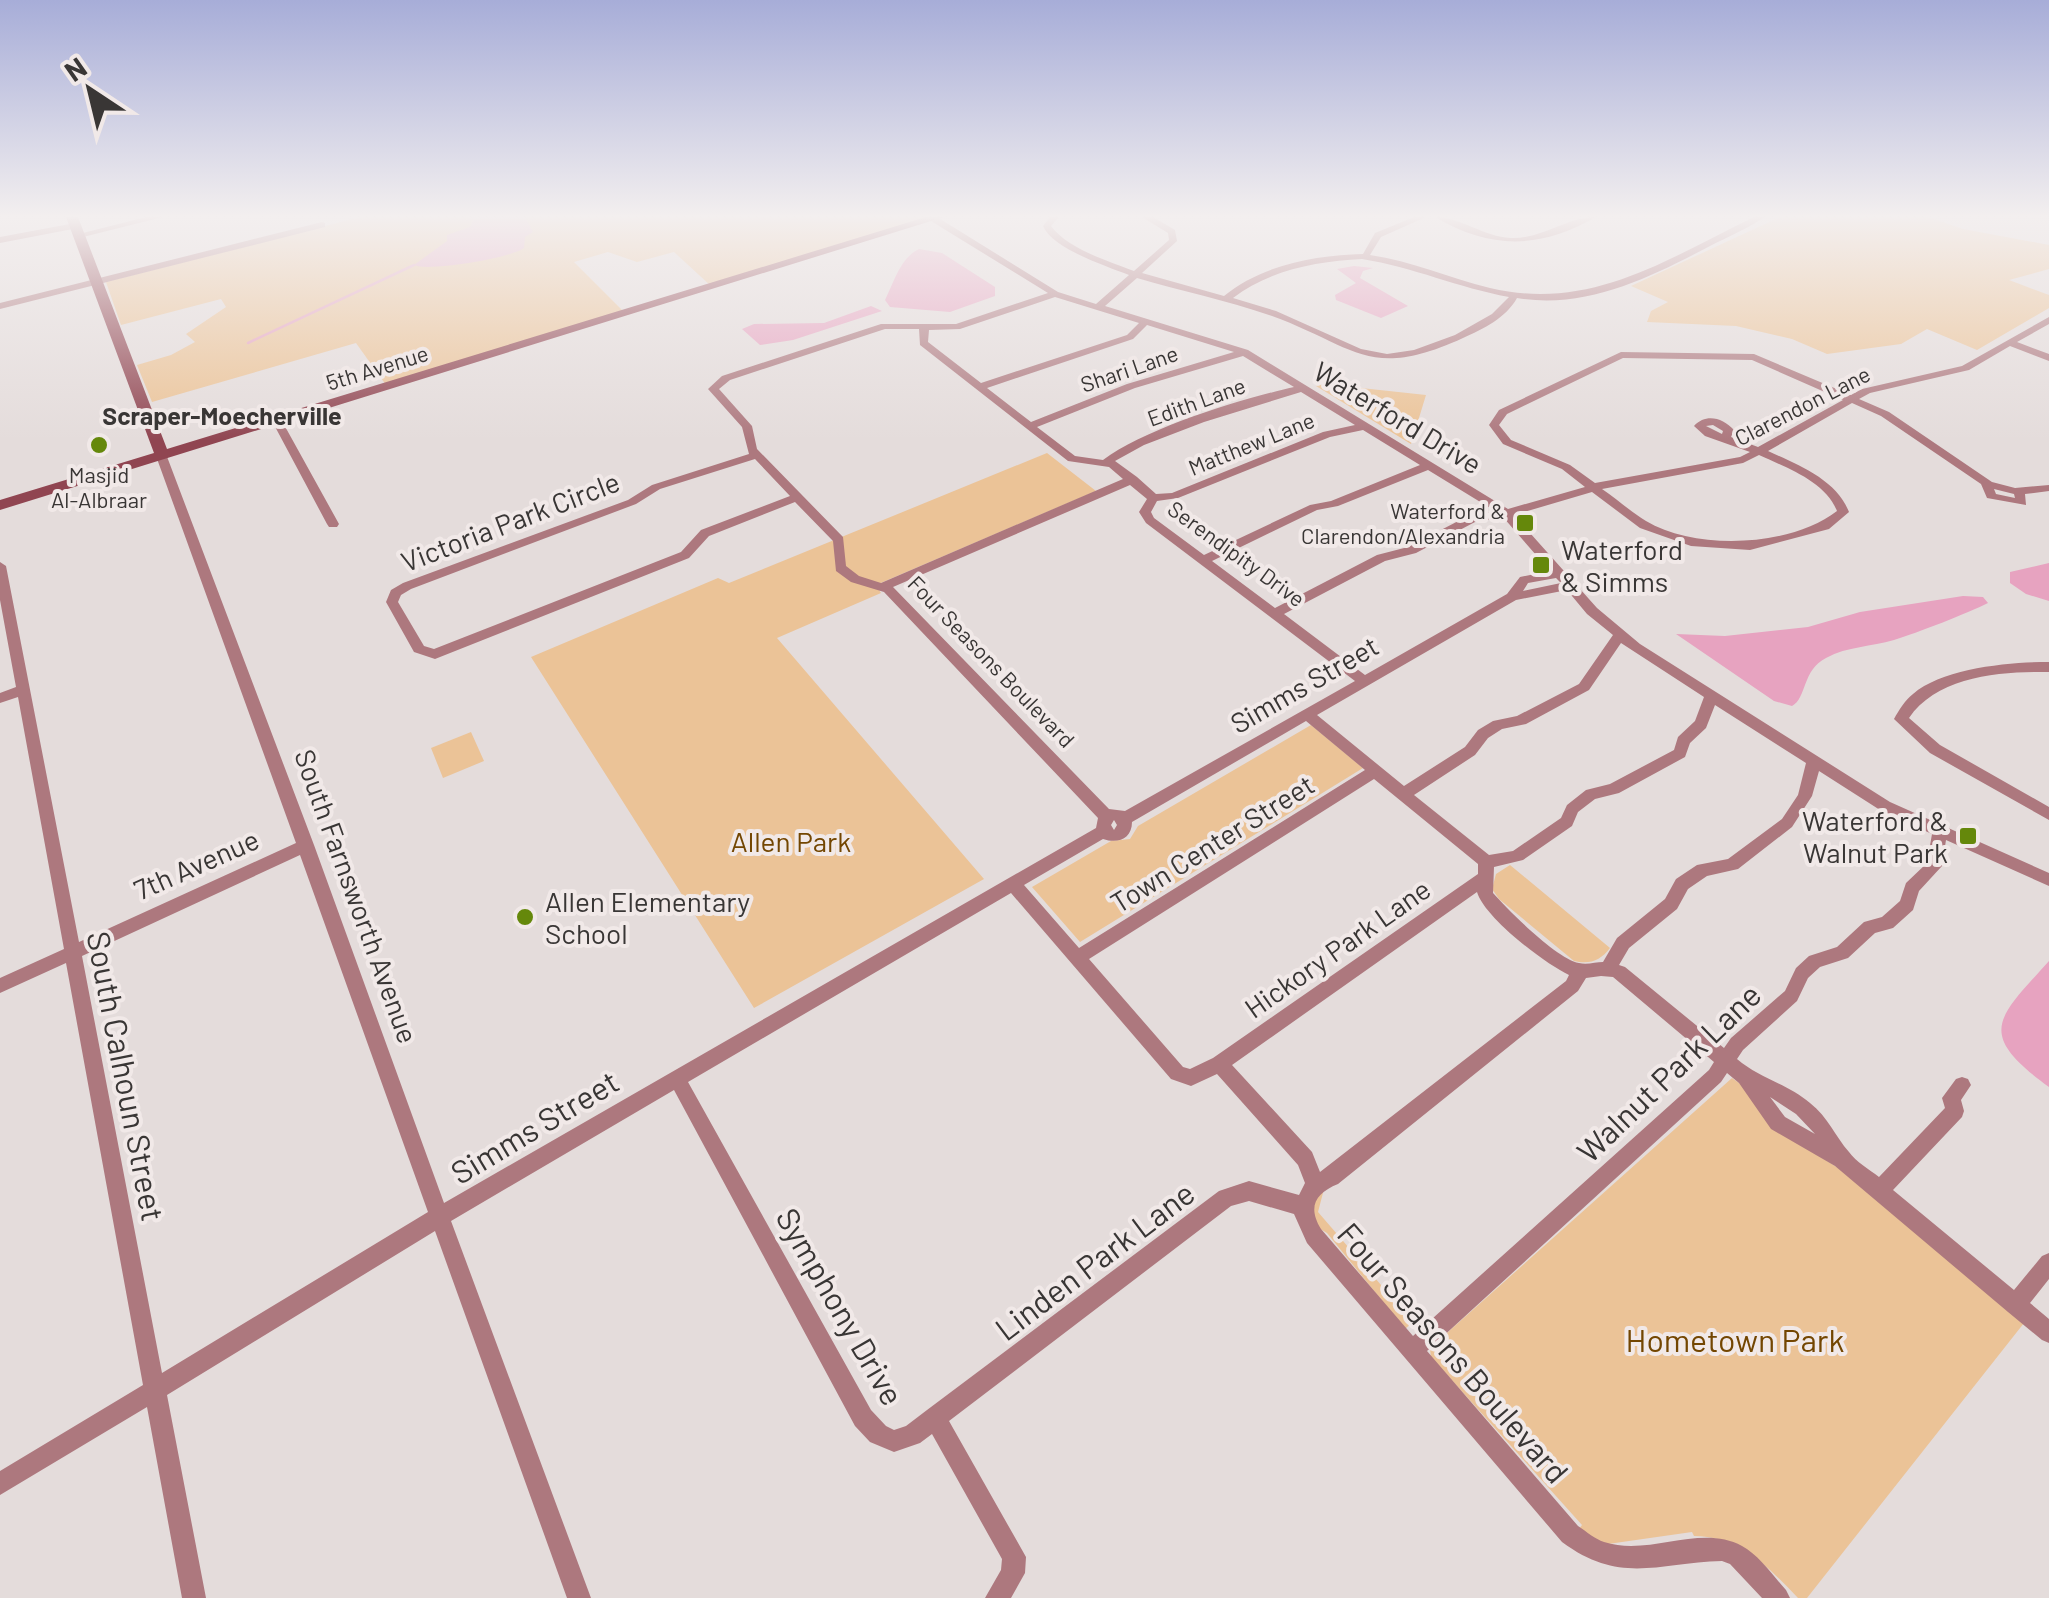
<svg xmlns="http://www.w3.org/2000/svg" width="2049" height="1598" viewBox="0 0 2049 1598" font-family="Barlow,sans-serif">
  <style>
    .green { fill: #ebc397 }
    .water { fill: #e7a3c0 }
    .lines { fill: none; stroke-linecap: round; stroke-linejoin: round }
    .stream { stroke: #e7a3c0; stroke-width: 2.5 }
    .street { fill: #ad787e; fill-rule: evenodd }
    .secondary { fill: #904551; fill-rule: evenodd }
    .poi-dot { fill: #65880b; stroke: #f1e9e8; stroke-width: 4 }
    .labels { text-anchor: middle; dominant-baseline: central; stroke-width: 8; stroke-linejoin: round; paint-order: stroke }
    .far-street-label { font-size: 22px; fill: #393635; stroke: #f1e9e8 }
    .far-poi-label { font-size: 22px; fill: #393635; stroke: #f1e9e8 }
    .far-neighbourhood-label { font-size: 25px; font-weight: bold; fill: #393635; stroke: #f1e9e8 }
    .street-label { font-size: 28px; fill: #393635; stroke: #f1e9e8 }
    .poi-label { font-size: 28px; fill: #393635; stroke: #f1e9e8; text-anchor: start }
    .park-label { font-size: 28px; fill: #734601; stroke: #f1e9e8 }
    .near-street-label { font-size: 32px; fill: #393635; stroke: #f1e9e8 }
    .near-park-label { font-size: 32px; fill: #734601; stroke: #f1e9e8 }
  </style>
  <rect width="100%" height="100%" fill="#e4dcdb"/>
  <path class="green" d="M360,217H931L711,286L674,252L637,262L608,252L574,262L624,312L386,385L356,343L152,402L137,365L171,355L195,342L186,334L226,307L221,299L121,325L106,282Z
    M1780,217H1928L1963,229L2049,245V269L2009,280L2049,295V308L1977,350L1927,329L1901,344L1827,354L1792,339L1736,326L1647,322L1651,311L1668,302L1631,286Z
    M1324,384L1426,395L1411,444L1316,386Z
    M1047,453L1096,491L876,585L881,593L777,638L984,879L754,1008L531,657L718,578L729,583Z
    M1311,725L1363,768L1080,942L1032,887L1111,841L1130,839L1138,826Z
    M471,732L484,761L443,778L431,748Z
    M1510,865L1610,948C1601,960 1590,965 1574,961L1499,899L1492,889L1496,874Z
    M1732,1078L1746,1088L1768,1123L1838,1168L2024,1323L1807,1598H1798C1768,1567 1740,1536 1694,1536L1692,1532L1601,1545L1579,1529L1582,1525L1431,1357L1430,1349L1438,1341Z
    M1324,1189L1318,1212L1413,1322L1405,1329L1327,1233L1317,1227L1309,1209Z"/>
  <path class="water" d="M469,217H525L533,232L525,237L524,248C511,258 427,272 414,265L447,241V235L470,227L473,220Z
    M919,249L942,253L995,287V296L950,312L890,307L885,300C894,282 900,258 919,249Z
    M1354,266L1373,268L1363,271L1360,278L1408,306L1381,318L1336,300L1335,295L1356,283L1337,269Z
    M871,306L882,311L793,340L760,345L742,329L754,324L824,323Z
    M2049,563V601L2026,594L2010,583V572Z
    M1963,596L1983,597L1988,603C1968,613 1917,633 1894,640C1871,647 1848,646 1826,658C1802,670 1807,698 1792,706L1774,701L1676,634L1725,636L1808,627L1860,612Z
    M2049,961V1087C1975,1033 1997,1019 2049,961Z"/>
  <g class="lines">
    <path class="stream" d="M248,343L414,265"/>
    <path class="street" d="M146,217H163L79,238L75,235Z
      M931,217H937L1058,292L1096,304L1129,275C1106,266 1053,249 1043,226L1050,217H1059L1051,226C1068,249 1108,261 1134,271L1169,240L1168,233L1142,217H1153L1175,230L1177,241L1142,273L1224,296C1261,265 1317,255 1363,254L1375,233L1414,217H1426L1381,237L1370,255C1412,261 1449,278 1490,288C1591,312 1667,259 1754,217H1765C1748,228 1728,237 1710,246C1651,277 1586,310 1517,298C1506,318 1483,329 1463,338C1367,382 1354,345 1269,315C1226,300 1181,291 1137,278L1105,306L1248,350L1508,509L1585,487L1562,469L1503,444L1489,425L1499,410L1621,352L1754,354L1851,395L1862,389L1962,366L2049,317V324L2017,342L2049,354V361L2010,346L1969,370L1870,393L1859,399L1889,412L1992,482L2015,488L2049,485V491L2025,494L2026,505L1987,498L1981,484L1881,416L1852,403L1768,451C1798,465 1836,479 1849,512L1829,529L1750,550L1691,546L1640,528L1592,492L1514,515L1597,608L1640,644L1890,802L2049,873V886L1946,840L1942,866L1919,891L1913,910L1893,928L1875,933L1848,958L1820,967L1808,978L1797,1001L1743,1050L1737,1059C1759,1078 1788,1084 1810,1103C1828,1117 1835,1136 1849,1152C1856,1162 1869,1169 1879,1177L1945,1108L1942,1098L1956,1079L1962,1077L1968,1079L1971,1085L1961,1100L1964,1111L1962,1117L1893,1190L2014,1290L2042,1256L2049,1253V1279L2030,1303L2049,1319V1343L2042,1340L2008,1312L1835,1166L1771,1129L1739,1083L1727,1073L1721,1082L1427,1351L1578,1526C1587,1532 1595,1539 1604,1542C1650,1557 1700,1523 1742,1546C1759,1555 1773,1576 1786,1590L1790,1598H1762L1730,1564L1722,1561C1657,1563 1620,1585 1562,1542L1307,1243L1294,1214L1249,1201L1231,1206L949,1421L1026,1557L1025,1573L1011,1598H985L1001,1570L1002,1559L932,1434L920,1443L894,1452L870,1442L855,1426L674,1090L451,1221L591,1598H567L435,1231L167,1395L206,1598H182L147,1407L0,1495V1471L143,1385L66,963L0,993V978L64,949L18,697L0,703V693L16,687L0,600V562L6,566L79,942L296,843L156,456L158,454H166L314,845L444,1203L1096,828L1098,818L884,592L851,582L836,571L833,541L795,502L709,536L689,558L435,659L414,652L386,602L391,590L403,583L628,500L652,485L749,454L742,427L708,389L722,376L881,324H956L1048,293L931,221ZM1362,259C1413,267 1459,288 1509,297L1492,314L1455,335L1414,350L1387,354L1361,349L1276,311L1233,298C1269,270 1318,261 1362,259ZM1055,297L1139,323L1127,335L981,383L928,342L929,330L960,329ZM1147,325L1234,352L1127,384L1031,422L987,388L1133,339ZM885,329H919L920,345L1068,461L1109,467L1123,479L881,583L859,576L846,566L843,537L757,449L752,426L719,389L730,380ZM1243,356L1294,387C1241,399 1146,428 1103,460L1075,456L1037,427L1135,388ZM1623,358L1752,360L1843,400L1758,447L1731,437L1734,430C1723,418 1706,413 1694,426L1705,436L1750,452L1740,457L1595,483L1570,465L1511,440L1499,425L1507,414ZM1301,392L1355,425L1323,432L1172,493L1156,494L1137,477L1115,461L1144,445L1204,422ZM1713,425L1723,431L1722,434L1706,426ZM1363,430L1420,465L1331,501L1310,505L1204,555L1154,518L1151,512L1157,501L1178,498L1330,437ZM1759,455C1787,468 1825,481 1837,511C1791,547 1696,551 1646,521C1631,512 1617,499 1602,489L1743,463ZM755,459L790,496L701,530L681,552L434,649L424,646L398,602L401,595L411,589L636,504L660,489ZM1428,470L1495,511L1468,516L1408,547L1377,555L1275,608L1212,561L1317,510L1338,506ZM1130,485L1147,499L1139,512L1146,523L1355,681L1125,811L1109,809L893,587ZM1994,489L2014,494L2015,498L1996,494ZM1503,517L1550,571L1520,577L1507,594L1365,675L1284,614L1385,561L1416,553L1475,522ZM1556,578L1561,583L1523,591L1528,583ZM1567,590L1587,614L1613,635L1579,684L1517,716L1493,721L1478,730L1465,747L1404,786L1317,715L1516,600ZM1621,643L1704,697L1695,721L1678,737L1674,750L1610,784L1586,790L1567,805L1561,818L1513,851L1489,855L1414,795L1475,755L1488,738L1502,729L1526,724L1589,690ZM1715,705L1806,763L1798,795L1782,819L1728,859L1697,865L1676,879L1665,899L1617,938L1603,962C1596,962 1587,965 1579,963C1557,959 1509,911 1493,893L1494,867L1523,860L1572,826L1578,812L1595,799L1619,793L1685,757L1690,743L1706,728ZM1306,721L1365,770L1079,948L1024,885L1103,839C1118,844 1132,839 1132,822ZM1819,771L1880,810L1932,834L1927,863L1906,883L1900,901L1882,917L1864,922L1837,947L1809,956L1796,968L1785,991L1731,1038L1724,1048L1625,967L1619,965L1629,948L1677,909L1688,889L1707,876L1738,869L1792,827L1812,796ZM1374,779L1478,864V874L1213,1058L1190,1069L1183,1067L1089,959ZM1114,820L1117,825L1114,830L1111,825ZM300,855L428,1212L162,1373L82,956ZM1477,892C1484,917 1545,964 1569,975L1566,981L1320,1172L1312,1152L1232,1065ZM1011,893L1171,1079L1191,1086L1217,1074L1298,1165L1305,1183L1299,1195L1249,1181L1219,1191L927,1410L906,1426L894,1430L886,1426L871,1410L688,1082ZM1601,976L1613,977L1714,1062L1709,1070L1413,1336L1321,1229C1307,1206 1316,1193 1338,1184L1578,991L1586,978ZM1770,1097L1796,1114L1815,1134L1785,1117Z
      M1435,217C1461,217 1484,237 1511,238C1542,239 1567,217 1596,217C1540,249 1491,250 1435,217Z
      M322,222L325,223V227L0,309V303Z
      M75,223L78,224V228L0,243V237Z
      M277,418L282,421L339,524L337,527H329L327,524L272,421Z
      M2049,662V672C2002,671 1937,676 1909,718L1940,745L2049,807V820L1930,753L1894,719C1899,710 1905,700 1913,694C1943,668 2010,662 2049,662Z"/>
    <path class="secondary" d="M66,217H78L167,449L926,217H944L0,510V500L154,453Z"/>
  </g>
  <linearGradient id="sky" x2="0" y2="1"><stop stop-color="#a7add8"/><stop offset="0.49" stop-color="#f3efef"/><stop offset="1" stop-color="#f3efef" stop-opacity="0"/></linearGradient>
  <rect width="2049" height="441" fill="url(#sky)"/>
  <g class="poi-dot">
    <circle cx="99" cy="445" r="10"/>
    <rect x="1515" y="513" width="20" height="20" rx="5"/>
    <rect x="1531" y="555" width="20" height="20" rx="5"/>
    <rect x="1958" y="826" width="20" height="20" rx="5"/>
    <circle cx="525" cy="917" r="10"/>
  </g>
  <g class="labels">
    <g class="far-street-label">
      <text transform="translate(377 367) rotate(-17)">5th Avenue</text>
      <text transform="translate(1129 368) rotate(-19)">Shari Lane</text>
      <text transform="translate(1196 401) rotate(-20)">Edith Lane</text>
      <text transform="translate(1802 405) rotate(-27)">Clarendon Lane</text>
      <text transform="translate(1251 443) rotate(-22)">Matthew Lane</text>
      <text transform="translate(1237 553) rotate(36)">Serendipity Drive</text>
      <text transform="translate(992 661) rotate(46)">Four Seasons Boulevard</text>
    </g>
    <g class="far-poi-label">
      <text x="99" y="474">Masjid<tspan x="99" dy="25">Al-Albraar</tspan></text>
      <text x="1505" y="510" text-anchor="end">Waterford &amp;<tspan x="1505" dy="25">Clarendon/Alexandria</tspan></text>
    </g>
    <g class="far-neighbourhood-label">
      <text x="222" y="415">Scraper-Moecherville</text>
    </g>
    <g class="street-label">
      <text transform="translate(1398 417) rotate(31)">Waterford Drive</text>
      <text transform="translate(510 521) rotate(-21)">Victoria Park Circle</text>
      <text transform="translate(1304 684) rotate(-30)">Simms Street</text>
      <text transform="translate(1212 843) rotate(-32)">Town Center Street</text>
      <text transform="translate(196 864) rotate(-24)">7th Avenue</text>
      <text transform="translate(357 896) rotate(70)">South Farnsworth Avenue</text>
      <text transform="translate(1337 948) rotate(-35)">Hickory Park Lane</text>
    </g>
    <g class="poi-label">
      <text x="1561" y="549">Waterford<tspan x="1561" dy="32">&amp; Simms</tspan></text>
      <text x="1948" y="820" text-anchor="end">Waterford &amp;<tspan x="1948" dy="32">Walnut Park</tspan></text>
      <text x="545" y="901">Allen Elementary<tspan x="545" dy="32">School</tspan></text>
    </g>
    <g class="park-label">
      <text x="791" y="841">Allen Park</text>
    </g>
    <g class="near-street-label">
      <text transform="translate(1668 1072) rotate(-44)">Walnut Park Lane</text>
      <text transform="translate(127 1076) rotate(79)">South Calhoun Street</text>
      <text transform="translate(534 1126) rotate(-31)">Simms Street</text>
      <text transform="translate(1094 1260) rotate(-37)">Linden Park Lane</text>
      <text transform="translate(841 1306) rotate(60)">Symphony Drive</text>
      <text transform="translate(1454 1352) rotate(49)">Four Seasons Boulevard</text>
    </g>
    <g class="near-park-label">
      <text x="1735" y="1339">Hometown Park</text>
    </g>
  </g>
  <g transform="translate(90 90) rotate(325)" stroke="#f1e9e8" stroke-width="8" paint-order="stroke">
  <path d="M0-8L18 38L0 25L-18 38Z" fill="#393635"/>
  <text y="-15" font-size="28" font-weight="bold" text-anchor="middle" fill="#393635">N</text>
  </g>
</svg>
